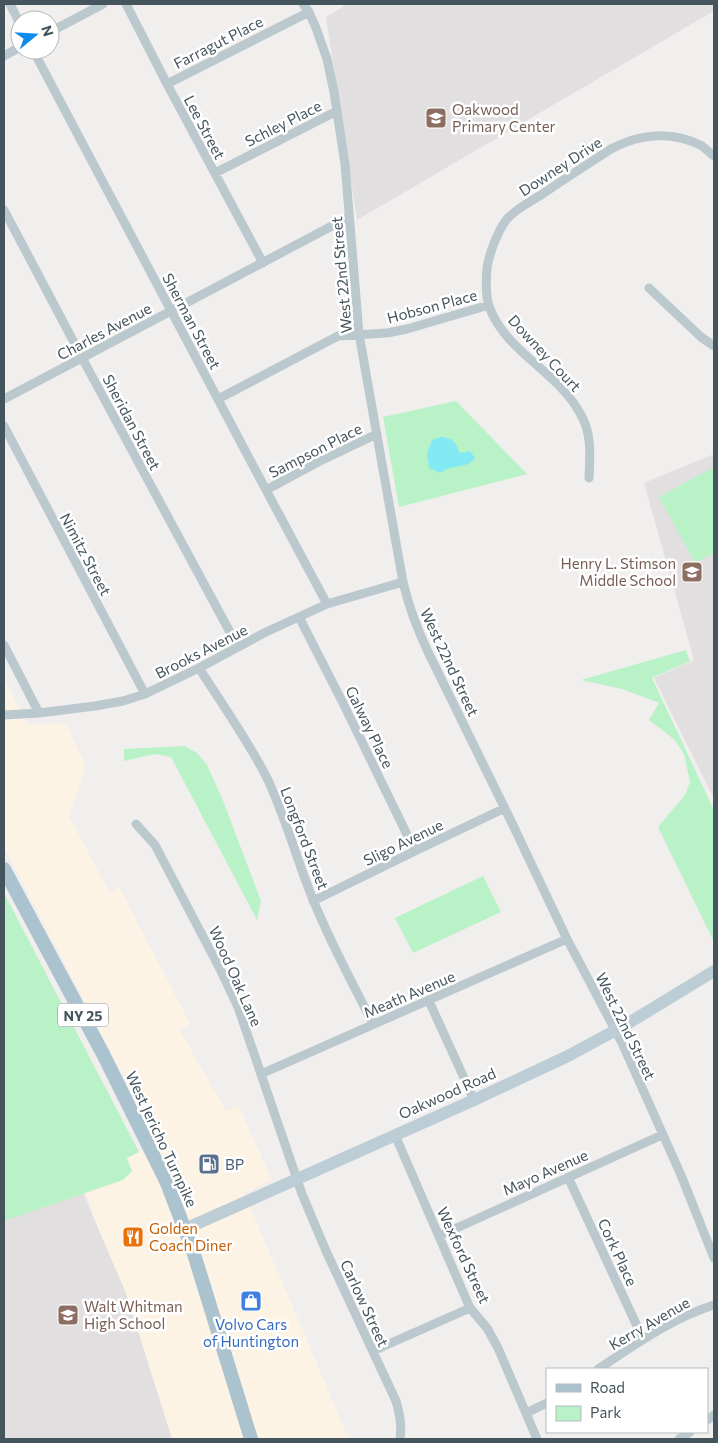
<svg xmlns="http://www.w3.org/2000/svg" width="718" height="1443" viewBox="0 0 718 1443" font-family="Commissioner,sans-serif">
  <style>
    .commercial { fill: #fdf3e5 }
    .education { fill: #e2dfe0 }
    .green { fill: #b9f2c7 }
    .water { fill: #83e9f2 }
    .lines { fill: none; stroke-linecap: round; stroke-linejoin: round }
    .street { stroke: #bbc8ce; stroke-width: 9 }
    .secondary { stroke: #bdcdd6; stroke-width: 12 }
    .primary { stroke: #abc2cf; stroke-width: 14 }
    .labels { text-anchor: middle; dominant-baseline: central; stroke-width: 5; stroke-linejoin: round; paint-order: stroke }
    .shield { fill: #fff; stroke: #7d888e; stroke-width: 1 }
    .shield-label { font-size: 14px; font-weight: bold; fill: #45555d }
    .street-label { font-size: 15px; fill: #45555d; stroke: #fff }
    .education-label { font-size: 15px; fill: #785e54; stroke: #fff; text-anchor: start }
    .service-label { font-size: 15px; fill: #4e5e75; stroke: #fff; text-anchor: start }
    .food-label { font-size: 15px; fill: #c56008; stroke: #fff; text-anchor: start }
    .shop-label { font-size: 15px; fill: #366cbe; stroke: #fff }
  </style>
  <rect width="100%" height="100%" fill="#f1eeee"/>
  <path class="commercial" d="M4,678L28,725L66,724L86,766L69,817L111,894L119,887L190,1024L179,1029L226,1111L238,1105L272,1180L244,1193L349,1439H167L82,1180L139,1152L159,1144L4,847Z"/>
  <path class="education" d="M347,4H714V11L357,220L326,17Z
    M714,454V799L654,678L694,660L644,483Z
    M83,1193L126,1293L172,1439H4V1221Z"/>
  <path class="green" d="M456,401L527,474L399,507L383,417Z
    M714,467V553L695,563L659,497Z
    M686,650L690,661L652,678L714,810V942L658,827L685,795L690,782L684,754L675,740L649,720L659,703L622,689L581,680Z
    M185,746L197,753L207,765L222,798L261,901L257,920L171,757L155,754L124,761V749Z
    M483,876L501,912L413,953L395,918Z
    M4,893L139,1152L127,1158L132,1171L123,1180L4,1221Z"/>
  <path class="water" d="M441,437C453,438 455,442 460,453L470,451L475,458C467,468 458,465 447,469C445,470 442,472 440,473L429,468L427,453L432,440Z"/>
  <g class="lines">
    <path class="street" d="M10,4L20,24
      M126,4L167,84L263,263
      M303,4L309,12L316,28L327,59L334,92L345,164L359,334L403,582C409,608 418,631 429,654L510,819L567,939L622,1043L681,1175L714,1258
      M50,32L103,4
      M33,50L266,490L327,604
      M4,56L20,47
      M167,84L309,12
      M215,173L337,111
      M4,210L87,367L238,647
      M649,288L701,337L714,346
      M4,399L349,217
      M218,399L338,336L387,333L407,329L489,305
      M4,426L145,694
      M589,478C590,456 592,434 581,415C559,372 505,352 489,306C485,294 486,280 487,268C489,254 498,230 507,219C517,208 532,201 544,193C566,178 588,164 611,149C639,134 672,130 702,146C706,149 710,153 714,156
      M266,490L320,461L377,434
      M299,617L343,703L415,851
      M4,645L39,713
      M199,668C222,704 247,739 267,778C286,818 297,861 314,902C331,944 353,984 373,1024
      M4,715L39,713L95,706L123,701L145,694L199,668L264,633L327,604L403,582
      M136,824L155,845L221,971L238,1007L302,1194L326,1251L396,1401C400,1414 402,1426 400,1439
      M313,901L415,851L505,808
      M429,1001L474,1100
      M261,1074L567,939
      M395,1135L470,1308L487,1328L498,1348L537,1439
      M568,1177L643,1339
      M439,1236L662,1135
      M373,1351L470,1308
      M598,1369C635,1345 672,1318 714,1305
      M526,1413L547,1403
      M707,1420L714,1415
      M679,1439L690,1432"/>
    <path class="secondary" d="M185,1229L474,1100L568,1056L627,1024L714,971"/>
    <path class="primary" d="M4,869L103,1054L167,1183L194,1254L251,1439"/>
  </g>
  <defs>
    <g id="school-square" transform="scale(1.125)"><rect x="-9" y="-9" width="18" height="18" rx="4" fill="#8d6e63" stroke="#fff"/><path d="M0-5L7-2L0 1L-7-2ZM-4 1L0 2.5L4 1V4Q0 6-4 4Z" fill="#fff"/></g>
    <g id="fuel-square" transform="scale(1.125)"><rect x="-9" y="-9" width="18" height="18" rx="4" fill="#5c6f8a" stroke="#fff"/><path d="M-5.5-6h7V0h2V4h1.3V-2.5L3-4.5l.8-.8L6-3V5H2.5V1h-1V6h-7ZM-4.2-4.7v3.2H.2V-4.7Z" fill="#fff"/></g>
    <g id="restaurant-square" transform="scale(1.125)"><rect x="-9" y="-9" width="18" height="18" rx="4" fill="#e8710a" stroke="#fff"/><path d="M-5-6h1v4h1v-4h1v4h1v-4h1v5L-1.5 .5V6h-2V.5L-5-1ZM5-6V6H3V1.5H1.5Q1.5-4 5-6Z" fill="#fff"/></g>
    <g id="shop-square" transform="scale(1.125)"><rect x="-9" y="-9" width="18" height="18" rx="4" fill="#3f7fe0" stroke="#fff"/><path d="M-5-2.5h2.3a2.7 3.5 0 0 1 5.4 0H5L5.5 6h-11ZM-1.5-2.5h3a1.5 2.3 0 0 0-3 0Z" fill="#fff"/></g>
  </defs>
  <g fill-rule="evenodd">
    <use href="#school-square" x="436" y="118"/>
    <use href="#school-square" x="692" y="572"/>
    <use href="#fuel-square" x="209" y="1164"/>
    <use href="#restaurant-square" x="133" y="1237"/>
    <use href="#shop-square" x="251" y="1301"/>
    <use href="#school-square" x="68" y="1315"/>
  </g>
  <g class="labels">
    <rect class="shield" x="58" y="1003.5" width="50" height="23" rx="4"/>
    <g class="shield-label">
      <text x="83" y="1015">NY 25</text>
    </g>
    <g class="street-label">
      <text transform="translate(218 42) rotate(-27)">Farragut Place</text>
      <text transform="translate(283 123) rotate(-27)">Schley Place</text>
      <text transform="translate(205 127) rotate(62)">Lee Street</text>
      <text transform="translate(560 166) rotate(-33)">Downey Drive</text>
      <text transform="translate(341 275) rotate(-95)">West 22nd Street</text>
      <text transform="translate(432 306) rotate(-15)">Hobson Place</text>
      <text transform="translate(192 321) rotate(62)">Sherman Street</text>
      <text transform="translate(104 331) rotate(-28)">Charles Avenue</text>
      <text transform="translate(545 353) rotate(47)">Downey Court</text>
      <text transform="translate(132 422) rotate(62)">Sheridan Street</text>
      <text transform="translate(315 450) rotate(-27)">Sampson Place</text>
      <text transform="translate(86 554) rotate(62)">Nimitz Street</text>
      <text transform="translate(201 651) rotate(-27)">Brooks Avenue</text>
      <text transform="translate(450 662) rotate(65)">West 22nd Street</text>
      <text transform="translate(370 727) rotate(64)">Galway Place</text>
      <text transform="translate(305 838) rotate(69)">Longford Street</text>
      <text transform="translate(403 842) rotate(-26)">Sligo Avenue</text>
      <text transform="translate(236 976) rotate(66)">Wood Oak Lane</text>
      <text transform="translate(409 994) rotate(-23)">Meath Avenue</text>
      <text transform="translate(626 1026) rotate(64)">West 22nd Street</text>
      <text transform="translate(447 1093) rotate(-24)">Oakwood Road</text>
      <text transform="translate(162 1139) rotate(65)">West Jericho Turnpike</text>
      <text transform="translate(545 1172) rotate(-24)">Mayo Avenue</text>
      <text transform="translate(618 1252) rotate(65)">Cork Place</text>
      <text transform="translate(464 1255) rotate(65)">Wexford Street</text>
      <text transform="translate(365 1303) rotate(65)">Carlow Street</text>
      <text transform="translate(649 1323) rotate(-30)">Kerry Avenue</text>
    </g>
    <g class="education-label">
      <text x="452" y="109">Oakwood<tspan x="452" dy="17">Primary Center</tspan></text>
      <text x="676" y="563" text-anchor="end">Henry L. Stimson<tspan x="676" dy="17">Middle School</tspan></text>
      <text x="84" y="1306">Walt Whitman<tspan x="84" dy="17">High School</tspan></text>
    </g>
    <g class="service-label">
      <text x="225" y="1164">BP</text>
    </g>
    <g class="food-label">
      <text x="149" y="1228">Golden<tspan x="149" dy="17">Coach Diner</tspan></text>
    </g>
    <g class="shop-label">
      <text x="251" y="1324">Volvo Cars<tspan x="251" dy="17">of Huntington</tspan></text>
    </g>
  </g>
  <rect width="718" height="1443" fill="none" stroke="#45555d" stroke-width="10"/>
  <rect x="546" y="1368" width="162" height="65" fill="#ffffff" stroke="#b5bbbe"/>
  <rect x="556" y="1384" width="25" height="8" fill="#abc2cf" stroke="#b5bbbe"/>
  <text x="590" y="1393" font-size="15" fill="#45555d">Road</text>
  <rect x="556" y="1406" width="25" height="15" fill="#b9f2c7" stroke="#b5bbbe"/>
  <text x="590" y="1418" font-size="15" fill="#45555d">Park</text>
  <g transform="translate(35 35) rotate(72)"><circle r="24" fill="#ffffff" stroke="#b5bbbe"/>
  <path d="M0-4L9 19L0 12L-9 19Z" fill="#0d8cec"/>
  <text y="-8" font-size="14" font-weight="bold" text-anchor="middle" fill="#45555d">N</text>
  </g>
</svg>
